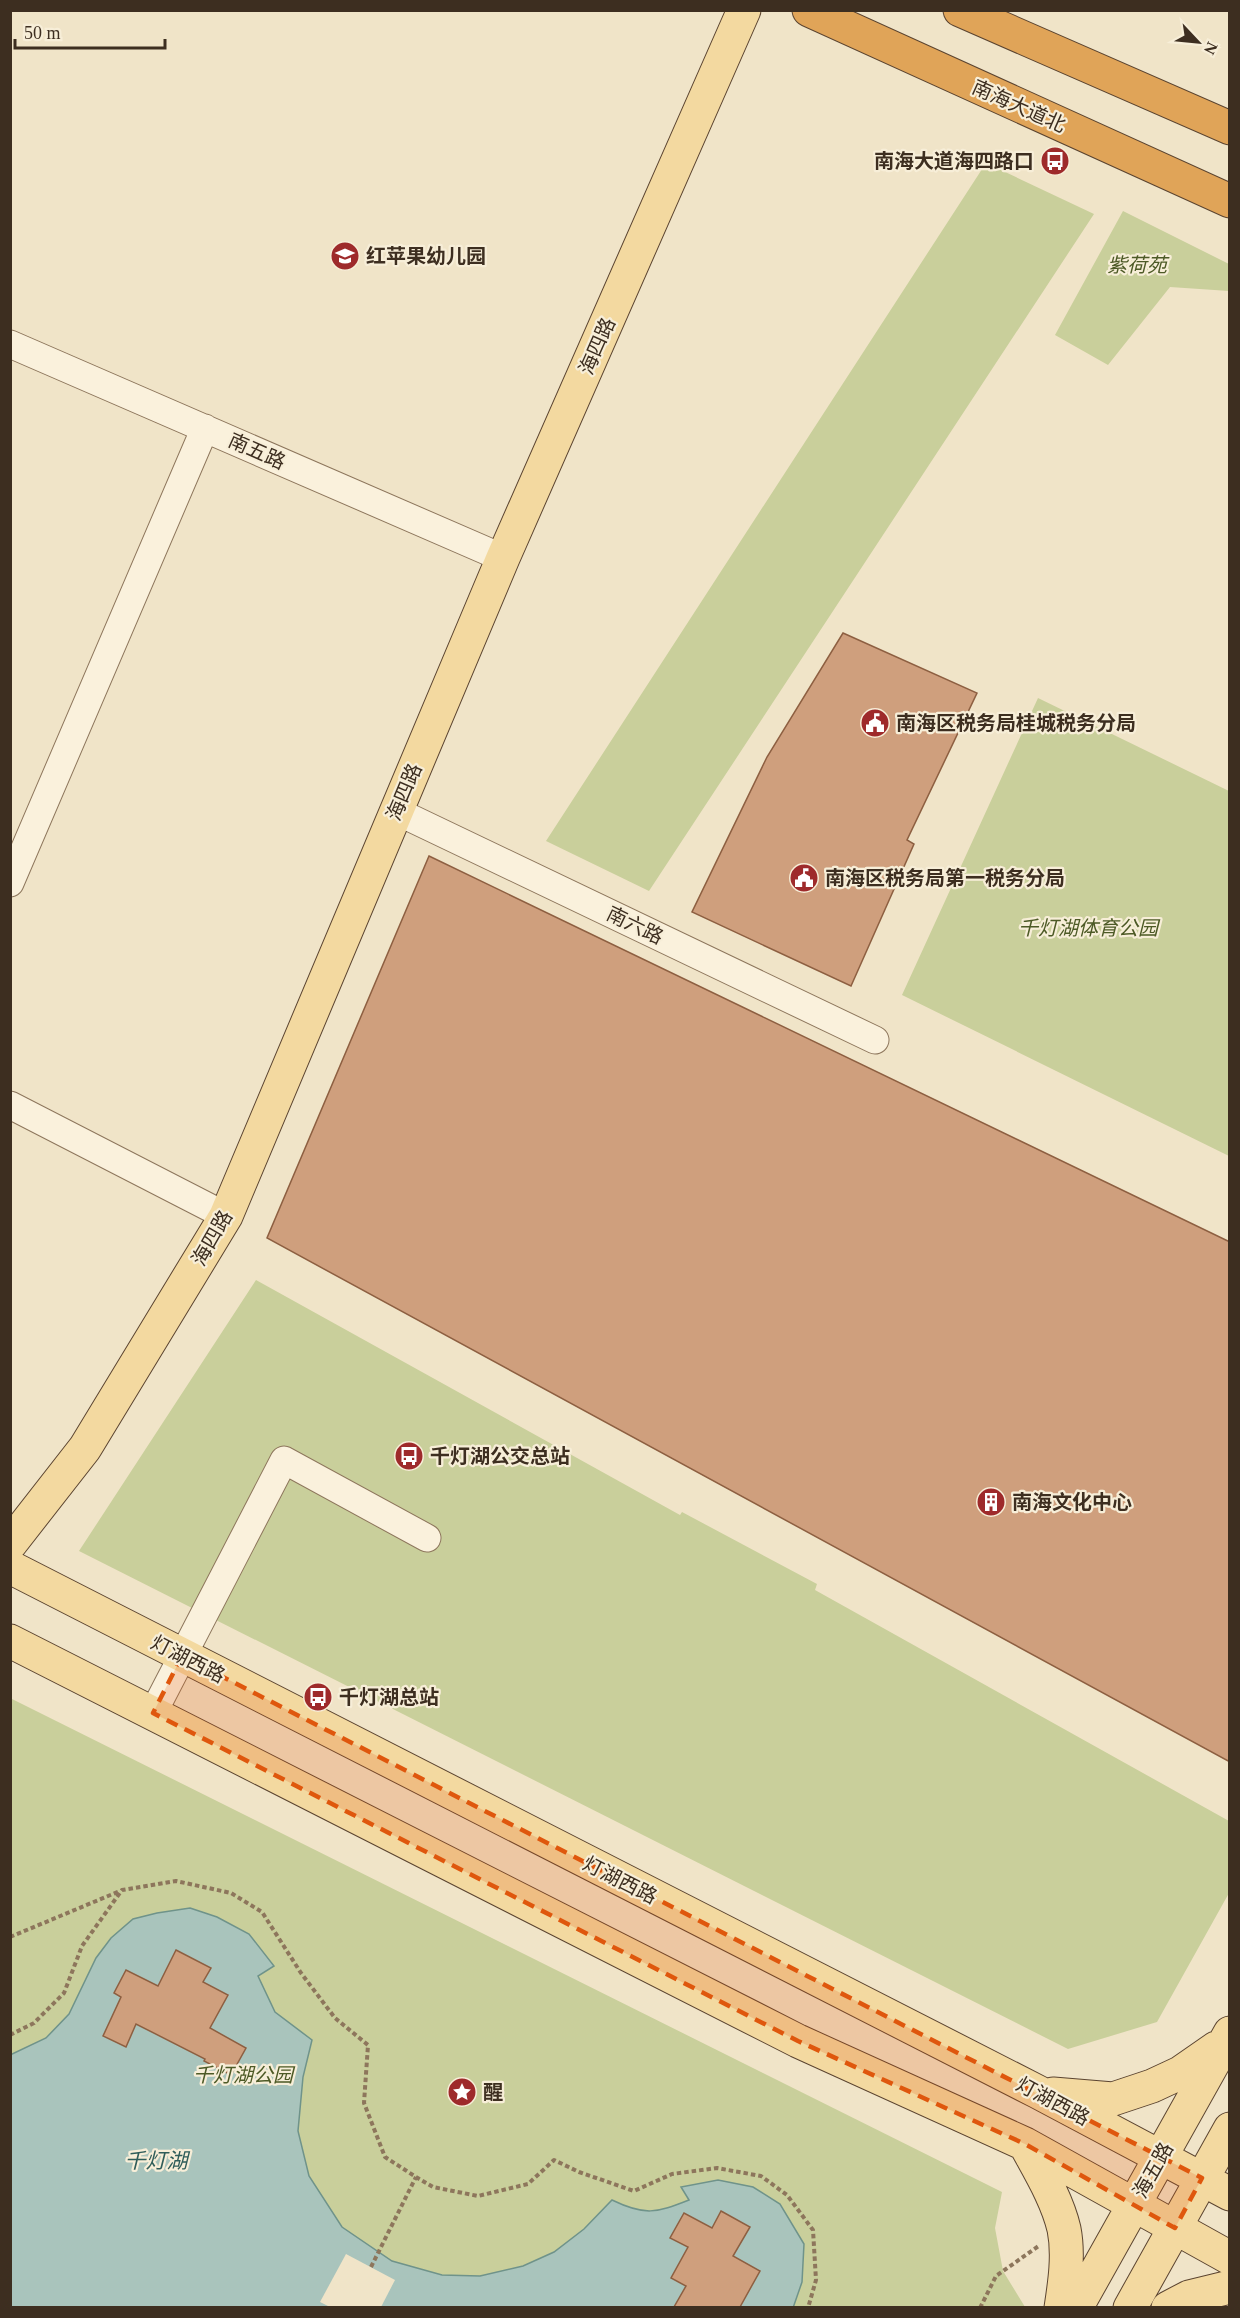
<svg xmlns="http://www.w3.org/2000/svg" width="1240" height="2318" viewBox="0 0 1240 2318" font-family="'Times New Roman','Noto Sans SC',serif">
  <style>
    .green { fill: #c9cf9b }
    .water { fill: #a9c4bc; stroke: #6f938a; stroke-width: 1.5 }
    .pier { fill: #f0e4c8 }
    .building { fill: #cf9f7d; stroke: #8d5f41; stroke-width: 1.5 }
    .lines { fill: none; stroke-linecap: round; stroke-linejoin: round }
    .minor-casing { stroke: #8d765c; stroke-width: 29 }
    .major-casing { stroke: #5b4430; stroke-width: 35 }
    .highway-casing { stroke: #5b4430; stroke-width: 35 }
    .path { stroke: #8d765c; stroke-width: 4; stroke-dasharray: 4.5 3; stroke-linecap: butt }
    .minor { stroke: #faf1dc; stroke-width: 27 }
    .major { stroke: #f3d9a0; stroke-width: 33 }
    .highway { stroke: #e0a458; stroke-width: 33 }
    .marked { fill: #df570d; fill-opacity: 0.2; stroke: #df570d; stroke-width: 4.5; stroke-dasharray: 12 8; stroke-linejoin: round }
    .labels { text-anchor: middle; dominant-baseline: central; stroke-width: 4.5; stroke-linejoin: round; paint-order: stroke }
    .street-label { font-size: 20px; fill: #3d2e20; stroke: #f7eed8 }
    .poi-label { font-size: 20px; font-weight: bold; fill: #3d2e20; stroke: #f7eed8; text-anchor: start }
    .park-label { font-size: 20px; font-style: italic; fill: #4d5a26; stroke: #f7eed8 }
    .water-label { font-size: 21px; font-style: italic; fill: #2f5d5a; stroke: #f7eed8 }
  </style>
  <rect width="100%" height="100%" fill="#f0e4c8"/>
  <path class="green" d="M986,163L1094,214L649,891L546,841Z
    M1123,211L1229,264V291L1170,287L1108,365L1055,335Z
    M1038,698L1229,791V1156L902,995Z
    M256,1280L680,1515L682,1512L817,1584L815,1590L1229,1821V1893L1157,2022L1068,2049L79,1551Z
    M10,1698L1002,2192L995,2228L1003,2271L1025,2307H11Z"/>
  <path class="water" d="M190,1908L217,1917L249,1934L274,1966L258,1976L275,2012L312,2040L303,2077L298,2131L309,2176L342,2227L392,2261L442,2275L480,2276L523,2266L554,2252L584,2229L612,2200C645,2216 656,2213 689,2200L681,2187L718,2180L753,2187L780,2204L804,2244L802,2282L793,2308L11,2307L10,2055L46,2038L69,2014L96,1958L111,1938L133,1919L157,1913Z"/>
  <path class="pier" d="M346,2254L395,2280L381,2307H330L320,2302Z"/>
  <path class="building" d="M843,633L977,693L907,840L914,844L851,986L692,912L767,757Z
    M429,856L1230,1242V1762L267,1238Z
    M176,1950L211,1968L203,1982L228,1995L210,2028L246,2048L231,2075L204,2061L205,2059L136,2024L126,2047L103,2036L121,1997L114,1993L126,1970L158,1986Z
    M721,2211L750,2227L733,2256L760,2271L740,2307H674L686,2286L671,2278L688,2247L670,2238L684,2213L712,2228Z"/>
  <g class="lines">
    <g class="minor-casing">
      <path id="minor" d="M10,344L503,558
        M396,811L875,1040
        M10,883L205,428
        M10,1105L226,1216
        M153,1713L284,1460L427,1538"/>
    </g>
    <g class="major-casing">
      <path id="major" d="M10,1544L85,1448L226,1216L503,558L744,10
        M10,1567L1038,2092L1230,2194
        M10,1641L798,2041L1025,2144L1230,2258
        M1053,2094L1113,2099L1152,2086L1180,2073L1216,2048
        M1025,2144C1039,2170 1057,2199 1064,2229C1069,2254 1065,2282 1061,2308
        M1076,2308L1230,2033
        M1130,2308L1230,2129
        M1168,2308L1189,2297L1230,2287"/>
    </g>
    <g class="highway-casing">
      <path id="highway" d="M809,10L1230,201
        M960,10L1230,128"/>
    </g>
    <path class="path" d="M10,1937L120,1891
      M10,2035L34,2023L64,1993L82,1946L122,1890L176,1881L231,1893L262,1912L301,1973L335,2018L368,2045L364,2103L385,2157L416,2177L433,2187L478,2196L528,2184L554,2160L579,2172L634,2191L672,2174L717,2168L761,2176L787,2195L813,2230L816,2280L808,2308
      M371,2267L416,2177
      M980,2308L996,2276L1040,2245"/>
    <use href="#minor" class="minor"/>
    <use href="#major" class="major"/>
    <use href="#highway" class="highway"/>
  </g>
  <path class="marked" d="M182,1656L1202,2178L1175,2228L1025,2144L798,2041L153,1713Z"/>
  <defs>
    <g id="bus-disc" transform="scale(1.5)"><circle r="9.5" fill="#9e2a2b" stroke="#f7eed8"/><path d="M-5-6H5V4H4V6H2V4H-2V6H-4V4H-5ZM-3.5-4V0h7V-4ZM-3.5 1.2v1.5H-2V1.2ZM2 1.2v1.5H3.5V1.2Z" fill="#fff"/></g>
    <g id="school-disc" transform="scale(1.5)"><circle r="9.5" fill="#9e2a2b" stroke="#f7eed8"/><path d="M0-5L7-2L0 1L-7-2ZM-4 1L0 2.5L4 1V4Q0 6-4 4Z" fill="#fff"/></g>
    <g id="civic-disc" transform="scale(1.5)"><circle r="9.5" fill="#9e2a2b" stroke="#f7eed8"/><path d="M-.6-6.5H3V-4.5H.6V-3L4-1V1h2V6H-6V1h2V-1L-.6-3ZM-1.2 2.5V6h2.4V2.5Z" fill="#fff"/></g>
    <g id="building-disc" transform="scale(1.5)"><circle r="9.5" fill="#9e2a2b" stroke="#f7eed8"/><path d="M-4-6H4V6H1V3H-1V6H-4ZM-2.5-4.3h1.7v1.8h-1.7ZM.8-4.3h1.7v1.8H.8ZM-2.5-1h1.7V.8h-1.7ZM.8-1h1.7V.8H.8Z" fill="#fff"/></g>
    <g id="sight-disc" transform="scale(1.5)"><circle r="9.5" fill="#9e2a2b" stroke="#f7eed8"/><path d="M0-6L1.8-2.2L6-1.7L2.9 1.2L3.7 5.4L0 3.3L-3.7 5.4L-2.9 1.2L-6-1.7L-1.8-2.2Z" fill="#fff"/></g>
  </defs>
  <g fill-rule="evenodd">
    <use href="#bus-disc" x="1055" y="161"/>
    <use href="#school-disc" x="345" y="256"/>
    <use href="#civic-disc" x="875" y="723"/>
    <use href="#civic-disc" x="804" y="878"/>
    <use href="#bus-disc" x="409" y="1456"/>
    <use href="#building-disc" x="991" y="1502"/>
    <use href="#bus-disc" x="318" y="1697"/>
    <use href="#sight-disc" x="462" y="2092"/>
  </g>
  <g class="labels">
    <g class="street-label">
      <text transform="translate(1019 106) rotate(24)">南海大道北</text>
      <text transform="translate(597 346) rotate(-66)">海四路</text>
      <text transform="translate(257 451) rotate(24)">南五路</text>
      <text transform="translate(404 792) rotate(-67)">海四路</text>
      <text transform="translate(635 925) rotate(26)">南六路</text>
      <text transform="translate(212 1238) rotate(-60)">海四路</text>
      <text transform="translate(188 1659) rotate(27)">灯湖西路</text>
      <text transform="translate(620 1880) rotate(27)">灯湖西路</text>
      <text transform="translate(1053 2101) rotate(28)">灯湖西路</text>
      <text transform="translate(1153 2170) rotate(-61)">海五路</text>
    </g>
    <g class="poi-label">
      <text x="1034" y="161" text-anchor="end">南海大道海四路口</text>
      <text x="366" y="256">红苹果幼儿园</text>
      <text x="896" y="723">南海区税务局桂城税务分局</text>
      <text x="825" y="878">南海区税务局第一税务分局</text>
      <text x="430" y="1456">千灯湖公交总站</text>
      <text x="1012" y="1502">南海文化中心</text>
      <text x="339" y="1697">千灯湖总站</text>
      <text x="483" y="2092">醒</text>
    </g>
    <g class="park-label">
      <text x="1137" y="265">紫荷苑</text>
      <text x="1088" y="928">千灯湖体育公园</text>
      <text x="243" y="2075">千灯湖公园</text>
    </g>
    <g class="water-label">
      <text x="156" y="2161">千灯湖</text>
    </g>
  </g>
  <rect width="1240" height="2318" fill="none" stroke="#3d2e20" stroke-width="24"/>
  <g transform="translate(1198 42) rotate(116)" stroke="#f7eed8" stroke-width="4.5" paint-order="stroke">
  <path d="M0-4.5L10 22L0 15L-10 22Z" fill="#3d2e20"/>
  <text y="-9" font-size="16" font-weight="bold" text-anchor="middle" fill="#3d2e20">N</text>
  </g>
  <path d="M15 39v9h150v-9" fill="none" stroke="#3d2e20" stroke-width="3"/>
  <text x="24" y="39" font-size="18" fill="#3d2e20" stroke="#f7eed8" stroke-width="4.5" paint-order="stroke">50 m</text>
</svg>
